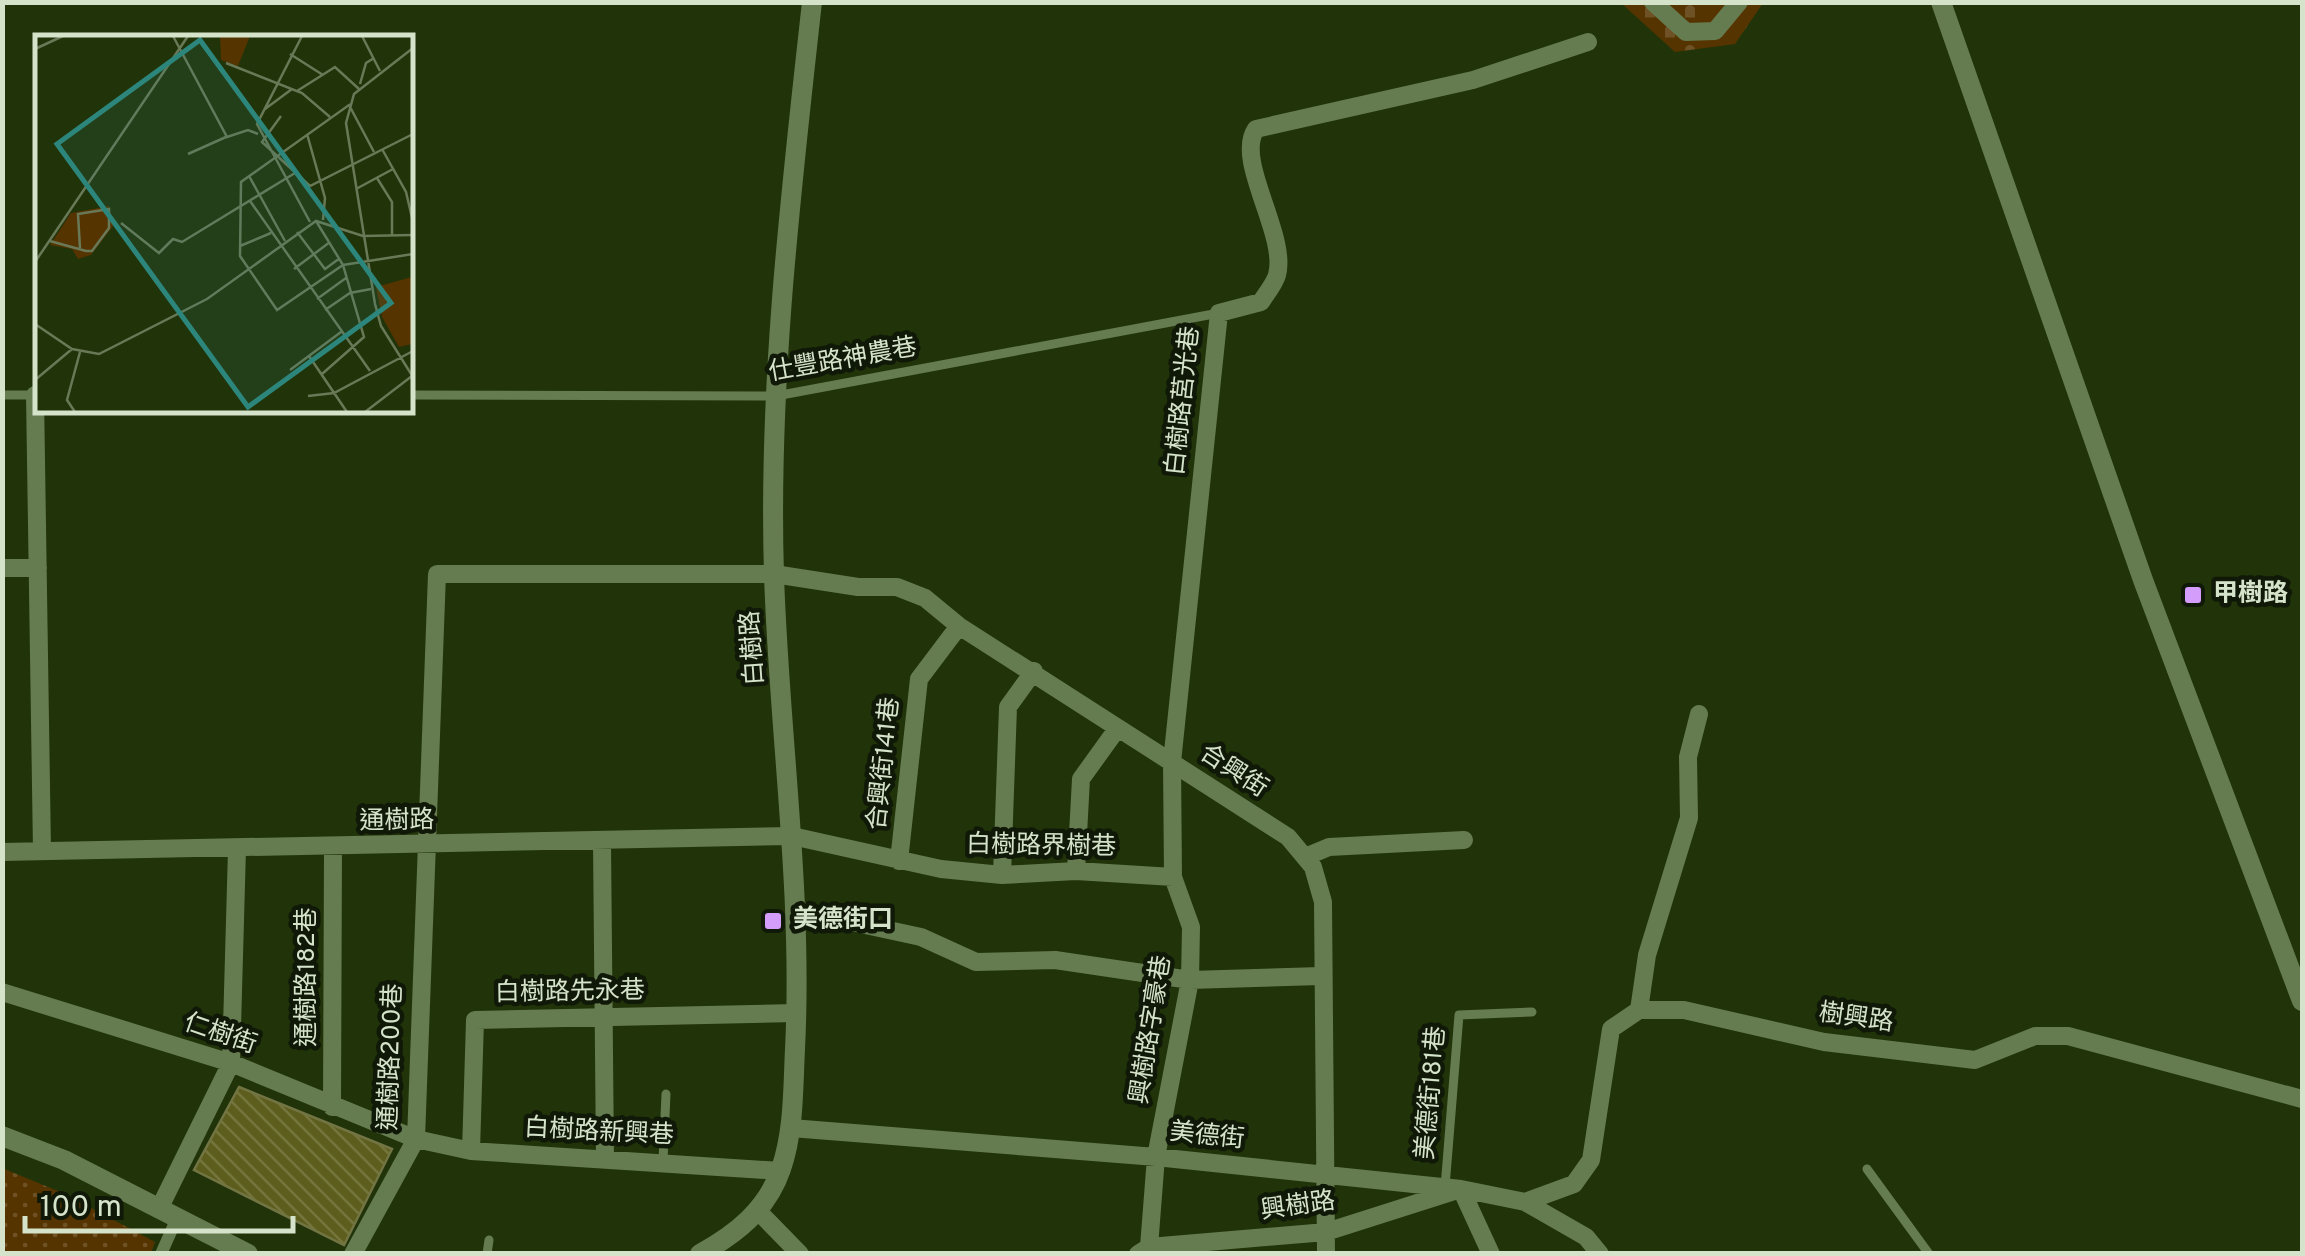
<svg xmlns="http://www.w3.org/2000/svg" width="2305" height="1256" viewBox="0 0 2305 1256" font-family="Overpass,'Noto Sans TC',sans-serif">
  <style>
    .cemetery { fill: url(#cemetery-stones) }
    .park { fill: url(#park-dots) }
    .building { fill: url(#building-back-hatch); stroke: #727443; stroke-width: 2.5 }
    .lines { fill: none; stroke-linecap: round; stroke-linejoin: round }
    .service { stroke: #657b50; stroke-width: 9 }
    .pedestrian { stroke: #657b50; stroke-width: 12 }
    .minor { stroke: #657b50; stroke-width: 18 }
    .tertiary { stroke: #657b50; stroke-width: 20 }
    .poi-dot { fill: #d49cfb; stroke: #101807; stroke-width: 4 }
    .labels { text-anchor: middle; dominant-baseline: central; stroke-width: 9; stroke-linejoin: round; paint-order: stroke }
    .street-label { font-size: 25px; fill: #d6e3cb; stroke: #101807 }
    .poi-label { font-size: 25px; font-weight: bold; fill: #d6e3cb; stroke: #101807; text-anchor: start }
    .inset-road { fill: none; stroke: #697957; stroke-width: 2.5 }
    .view { fill: #2d867c; fill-opacity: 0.15; stroke: #2d867c; stroke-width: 5 }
    .inset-edge { fill: none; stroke: #d6e3cb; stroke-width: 5 }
  </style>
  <defs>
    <pattern id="cemetery-stones" width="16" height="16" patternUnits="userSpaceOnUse" patternTransform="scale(2.5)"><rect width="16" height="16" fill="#563400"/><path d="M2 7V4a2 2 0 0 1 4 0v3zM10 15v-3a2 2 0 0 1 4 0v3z" fill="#6e5124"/></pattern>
    <pattern id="park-dots" width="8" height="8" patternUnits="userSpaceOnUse" patternTransform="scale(2.5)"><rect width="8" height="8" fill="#563400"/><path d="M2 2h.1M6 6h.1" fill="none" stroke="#6e5124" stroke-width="1.8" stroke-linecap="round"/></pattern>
    <pattern id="building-back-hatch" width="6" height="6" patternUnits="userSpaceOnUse" patternTransform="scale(2.5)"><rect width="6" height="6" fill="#5d5e1d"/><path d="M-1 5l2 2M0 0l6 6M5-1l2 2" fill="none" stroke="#74753c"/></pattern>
  </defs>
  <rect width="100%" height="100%" fill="#203309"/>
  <path class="cemetery" d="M1621,3H1763L1735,44L1675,52Z"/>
  <path class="park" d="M2,1168L65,1194L155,1242L151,1253H3Z"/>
  <path class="building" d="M239,1087L392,1149L344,1245L194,1170Z"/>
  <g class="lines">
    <path class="service" d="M2,395H35
      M410,395L776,396L1219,313
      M663,1161L666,1094
      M1867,1169L1929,1254
      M1445,1187L1459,1015L1532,1012
      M487,1254L489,1240"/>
    <path class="pedestrian" d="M161,1254L177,1218"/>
    <path class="minor" d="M1653,2L1686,32L1715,31L1739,2
      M35,395L42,851
      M2,568H38
      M602,843L605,1158
      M2,852L792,836L941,869L1002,875L1076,871L1173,877
      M1305,857L1329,847L1464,840
      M899,861L919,679L959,626
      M1076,871L1081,779L1117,729
      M1002,875L1008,707L1034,671
      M796,910L921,937L976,962L1055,960L1190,980L1321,976
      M2,992L231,1063L416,1139L471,1151L781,1171
      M1639,1010L1647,955L1689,818L1688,757L1699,714
      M332,1107L333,847
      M791,1128L1156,1157L1461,1189L1525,1202L1586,1237L1600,1254
      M471,1151L475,1020L796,1013
      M1525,1202L1574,1184L1591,1160L1611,1029L1639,1010H1684L1824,1042L1975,1060L2035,1036H2068L2302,1099
      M159,1209L231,1063L237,849
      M759,1212L800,1254
      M1149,1247L1156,1157L1190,980L1191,927L1173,877L1172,762L1219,313L1261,302C1266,294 1275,283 1277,275C1288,235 1234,160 1256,129L1473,80L1588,42
      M353,1254L416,1139L437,574H774L858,587H897L925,598L959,626L1288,837L1313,867L1323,902L1326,1254
      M1138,1254L1149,1247L1326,1232L1461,1189L1491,1254"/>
    <path class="tertiary" d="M1941,2L2143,580L2302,1001
      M2,1136L64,1160L248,1254
      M700,1254C736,1234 767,1210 781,1169C794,1131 793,1089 795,1049C803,890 779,733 774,575C768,383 791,192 812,2"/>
  </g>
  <g class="poi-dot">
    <rect x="2183" y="585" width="20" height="20" rx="5"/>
    <rect x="763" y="911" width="20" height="20" rx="5"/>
  </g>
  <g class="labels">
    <g class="street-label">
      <text transform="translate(843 361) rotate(-10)">仕豐路神農巷</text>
      <text transform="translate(1184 401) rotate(-84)">白樹路莒光巷</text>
      <text transform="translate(754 648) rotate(-94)">白樹路</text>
      <text transform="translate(885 764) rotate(-84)">合興街141巷</text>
      <text transform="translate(1233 772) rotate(33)">合興街</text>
      <text transform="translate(397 822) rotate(-1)">通樹路</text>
      <text transform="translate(1041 847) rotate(1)">白樹路界樹巷</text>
      <text transform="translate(308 977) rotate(-90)">通樹路182巷</text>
      <text transform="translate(570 993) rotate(-1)">白樹路先永巷</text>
      <text transform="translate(1856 1019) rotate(8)">樹興路</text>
      <text transform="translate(1152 1030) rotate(-81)">興樹路字豪巷</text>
      <text transform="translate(220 1035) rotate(19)">仁樹街</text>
      <text transform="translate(392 1057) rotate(-88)">通樹路200巷</text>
      <text transform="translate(1432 1093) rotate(-85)">美德街181巷</text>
      <text transform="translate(599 1133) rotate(3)">白樹路新興巷</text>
      <text transform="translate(1207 1137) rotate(6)">美德街</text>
      <text transform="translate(1298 1207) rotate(-8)">興樹路</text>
    </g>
    <g class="poi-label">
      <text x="2213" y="595">甲樹路</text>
      <text x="793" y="921">美德街口</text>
    </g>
  </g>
  <g transform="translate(35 35)">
    <rect width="378" height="378" fill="#203309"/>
    <path d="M74,171L78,191L56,220L43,224L37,214L15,210L36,178Z" fill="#563400"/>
    <path d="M185,1H215L203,31L186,25ZM377,242V309L364,312L347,282L341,252Z" fill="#563400"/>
    <path class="inset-road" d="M138,1L192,102L213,95L223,99M267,1L222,89L275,187M327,1L345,36M378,13L319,59L311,88L340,269L346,291L378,342M0,14L28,1M255,19L288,40M191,28L267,58L295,82M325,49L331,28L339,23M262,56L300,32L324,54M230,74L257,54M246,81L227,107L275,151L378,99M272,99L290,163L288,185M347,114L371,157L378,187M339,117L314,70L206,147L205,221L242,275L308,230L378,219M153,119L191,102M214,141L250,206M342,143L357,167V201M321,154L358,134M215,166L335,336M281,186L308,230L329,302L287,339M86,188L124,218L138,204L147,207L260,138M262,197L290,234L305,223M15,206L51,216H57L74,193V174L43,179L45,213M205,211L236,198M0,227L153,1M259,234L295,207M282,264L311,243M290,275L315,258L336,254M0,289L37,314L64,319L172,264L281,186L328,201L378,200M274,321L312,377M255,335L306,297M0,345L37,314M273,361L299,358L378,316M40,377L32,365L45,317M330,377L377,341"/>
    <path class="view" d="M165,5L356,268L213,372L22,109Z"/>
    <rect width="378" height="378" class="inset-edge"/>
  </g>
  <rect width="2305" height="1256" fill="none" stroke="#d6e3cb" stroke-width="10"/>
  <path d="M25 1216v15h268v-15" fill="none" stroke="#d6e3cb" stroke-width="5"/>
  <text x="40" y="1216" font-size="30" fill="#d6e3cb" stroke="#101807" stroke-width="8" paint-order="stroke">100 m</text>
</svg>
